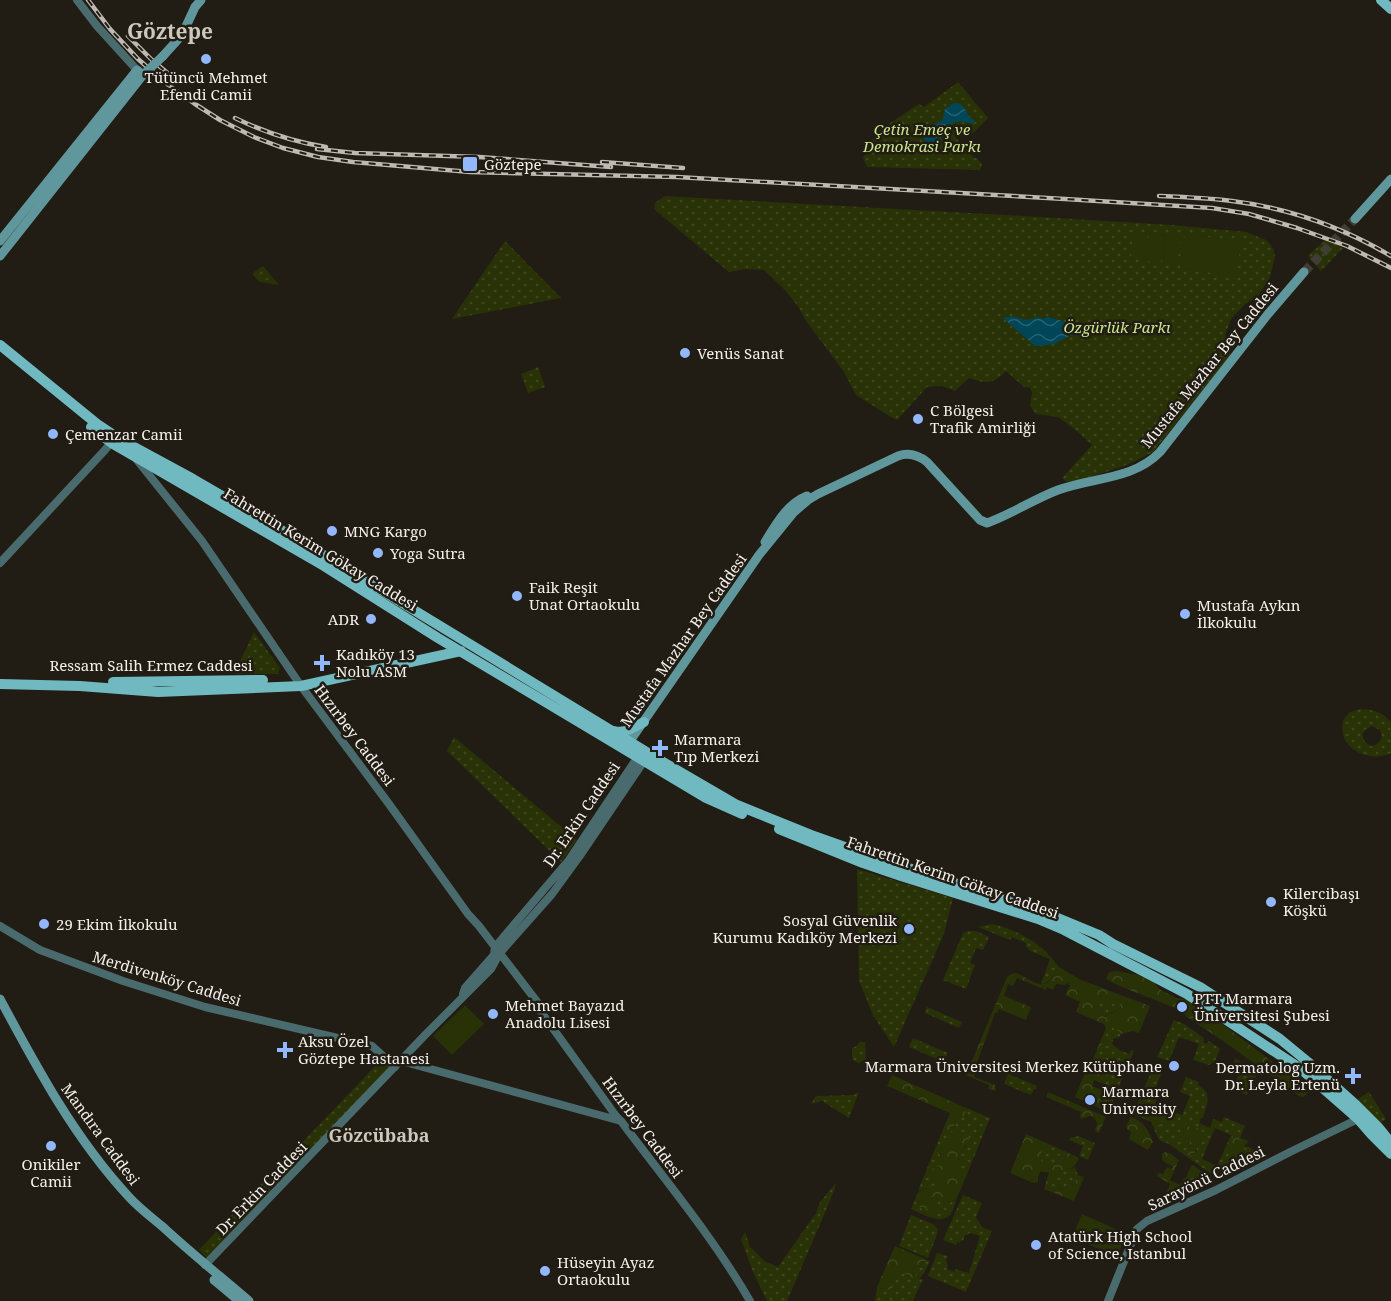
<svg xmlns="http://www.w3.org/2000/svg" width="1391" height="1301" viewBox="0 0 1391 1301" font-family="'Noto Serif',serif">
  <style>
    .green { fill: url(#green-dots); fill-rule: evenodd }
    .forest { fill: url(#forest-crowns); fill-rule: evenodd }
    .pitch { fill: #283206 }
    .water { fill: url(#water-waves) }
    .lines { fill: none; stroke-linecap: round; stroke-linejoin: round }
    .secondary-tunnel { stroke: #403d34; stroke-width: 9; stroke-dasharray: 9 4.5; stroke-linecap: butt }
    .tertiary { stroke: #4a6b6e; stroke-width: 8 }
    .secondary { stroke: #60979d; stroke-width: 9 }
    .primary { stroke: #71b9c1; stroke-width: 10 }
    .rail-casing { stroke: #bdbab3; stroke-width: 4.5 }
    .rail { stroke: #211d14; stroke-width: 2; stroke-dasharray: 7; stroke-linecap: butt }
    .secondary-bridge { stroke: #60979d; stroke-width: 9 }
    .poi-dot { fill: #93b7fd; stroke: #211d14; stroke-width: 2 }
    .labels { text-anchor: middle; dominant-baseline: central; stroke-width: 5; stroke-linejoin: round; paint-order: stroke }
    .poi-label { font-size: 15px; fill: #f3f0ea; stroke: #211d14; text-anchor: start }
    .park-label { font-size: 15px; font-style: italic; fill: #cce68e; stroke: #211d14 }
    .street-label { font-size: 15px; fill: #f3f0ea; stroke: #211d14 }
    .quarter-label { font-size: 18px; font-weight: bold; fill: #cdc8bc; stroke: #211d14 }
    .district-label { font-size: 21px; font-weight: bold; fill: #cdc8bc; stroke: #211d14 }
  </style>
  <defs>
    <pattern id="green-dots" width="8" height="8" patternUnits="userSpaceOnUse" patternTransform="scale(1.5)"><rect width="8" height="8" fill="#283206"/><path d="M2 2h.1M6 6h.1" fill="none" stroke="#3d461e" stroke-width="1.8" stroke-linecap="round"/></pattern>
    <pattern id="forest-crowns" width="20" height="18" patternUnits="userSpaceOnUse" patternTransform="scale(1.5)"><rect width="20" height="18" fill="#283206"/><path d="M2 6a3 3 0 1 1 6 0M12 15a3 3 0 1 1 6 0" fill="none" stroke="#3d461e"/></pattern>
    <pattern id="water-waves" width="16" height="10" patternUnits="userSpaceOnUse" patternTransform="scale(1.5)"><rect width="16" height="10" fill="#004659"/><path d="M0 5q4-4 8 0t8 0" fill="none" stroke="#266171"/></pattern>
  </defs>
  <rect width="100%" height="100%" fill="#211d14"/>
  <path class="green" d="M958,82L988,118L973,133L955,136L974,158H977L982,164L980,170L867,167L863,158L878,131L919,104L924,107Z
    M665,196L1023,216L1172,225L1246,232L1266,240L1273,248L1275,256L1270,277L1258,296L1245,304L1231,319L1225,335L1230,356L1153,452L1127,465L1084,479L1067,482L1062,478L1092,445L1077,431L1058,417L1036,414L1030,406L1032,392L1030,388L1024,387L1006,371C991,385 988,384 969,378L955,391L942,386L927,387L897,420L891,417L856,395L844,372L806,321L799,308L786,291L764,270L745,269L729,272L654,209L655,203Z
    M1325,240L1343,248L1321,271L1308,256Z
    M505,241L561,298L452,319Z
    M263,266L279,285L260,282L253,275V273Z
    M538,367L545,387L528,393L521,374Z
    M254,632L280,668L278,674H234Z
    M1360,709C1373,709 1382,712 1391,722V753C1377,760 1357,756 1347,743C1342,736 1342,728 1343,720L1350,712ZM1372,726L1380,730L1382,738L1377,744L1371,746L1365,742L1362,735L1365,730Z
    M454,737L577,840L561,862L447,751Z
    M857,869L953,898L944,934L894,1047L873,1015L859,981Z
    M992,924C1009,928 1025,935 1039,946C1047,951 1053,960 1059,967C1054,974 1050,984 1041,984L1050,959L1028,950L1029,948L1026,947V943L1012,937L1010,940L978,927Z
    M968,931H976L989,937L983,950L976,948L970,963L975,965L966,989L943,980L963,933Z
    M1096,995L1119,1003L1121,1007C1117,1013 1109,1011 1104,1017L1097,1004Z
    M927,1007L962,1022L959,1028L925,1013Z
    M1174,1020L1184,1024L1204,1038L1203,1042L1206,1044L1209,1041L1220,1049L1215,1061L1209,1065L1193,1060L1199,1044L1179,1037L1169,1061L1157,1057Z
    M1110,1024L1121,1034L1119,1037L1113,1039L1112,1044L1120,1050L1129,1054L1131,1050L1134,1051L1108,1112L1104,1110L1116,1079L1110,1085L1108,1092L1105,1091L1107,1085L1094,1080L1093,1066Z
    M913,1038L948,1053L944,1062L909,1047Z
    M859,1042H865L866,1060L858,1063L853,1060L852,1056V1048L857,1046Z
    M1235,1058L1262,1076L1257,1074L1247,1095L1233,1090L1240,1071L1232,1069Z
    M382,1059L392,1066L279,1186L269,1177Z
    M1155,1063L1164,1066L1153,1095L1157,1097L1155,1105L1182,1115L1190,1096L1180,1092L1186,1077L1199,1082L1198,1085C1213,1093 1207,1105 1203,1118H1201L1199,1123L1210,1128L1213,1119L1222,1122L1224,1117L1245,1126L1240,1138L1249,1141L1244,1146L1251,1148L1255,1151L1229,1168L1213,1174L1207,1171L1169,1144L1161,1141L1158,1138L1151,1122L1133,1114ZM1186,1125L1193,1128L1201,1142L1197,1146L1196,1152L1188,1149L1192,1143L1191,1139L1182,1138L1184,1132L1183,1129ZM1215,1128L1231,1135L1217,1166L1202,1159Z
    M1008,1074L1037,1086L1036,1089H1034L1031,1095L1004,1084Z
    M859,1092L849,1118L822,1101L811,1104L816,1096L854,1095Z
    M1369,1092L1386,1119L1379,1124L1356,1100Z
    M964,1107L990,1118L967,1174L956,1170L960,1154L967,1145L939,1153L944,1164L939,1167L936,1184L932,1188H927L918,1191L941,1134L952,1131L957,1118L966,1112Z
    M1078,1136L1095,1143L1088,1160L1079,1156L1083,1146L1069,1140L1070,1138Z
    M1051,1145L1064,1151L1059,1156L1054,1165L1042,1164C1039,1154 1040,1148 1051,1145Z
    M1075,1167L1078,1175L1084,1177L1076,1179C1073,1190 1060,1189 1051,1191L1050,1187L1057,1171L1071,1169Z
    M263,1182L272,1191L207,1258L199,1250Z
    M836,1183L834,1191L824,1215L787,1301H767L753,1272L741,1239L745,1232L750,1247L766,1262L778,1267L816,1213L820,1202Z
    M963,1195L982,1203L976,1217L982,1227L992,1231L966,1292L928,1276L937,1253L948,1256L946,1261L947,1262V1264L948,1265L947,1269L954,1272L955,1269L969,1273L980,1236L969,1233L968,1235H965L963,1241L961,1240L960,1243L957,1242L956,1245L943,1240Z
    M916,1197C918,1205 923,1208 926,1216H936L937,1201L941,1197L948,1203L956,1200C955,1204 953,1211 950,1215C940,1226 921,1213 911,1209Z
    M911,1215L933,1224L938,1229L936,1237L928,1258L899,1246Z
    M927,1260L930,1261L924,1273L919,1279H923L913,1301H875L877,1287L884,1289L897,1279L899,1274H906L909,1277L912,1268L920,1265Z"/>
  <path class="forest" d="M1059,967L1081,980L1150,1006L1139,1033L1133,1031L1121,1034L1110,1025L1093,1066L1105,1069L1108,1075L1107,1078L1104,1080H1094L1092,1086L1108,1092L1110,1085V1078L1116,1079L1104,1110L1075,1097L1084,1075L1088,1071L1106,1028L1104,1024L1076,1012L1080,1002L1065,995L1070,985L1067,983L1065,985L1057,984L1054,987L1053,990L1047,987L1046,990L1017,978L1013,986L1008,984L1004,996L1031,1007L1026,1020L999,1009L997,1013H995L974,1071L976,1072L974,1077L995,1085V1087L996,1088L995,1091L988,1089L989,1085L966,1075L1007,977C1010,975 1012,973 1016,973C1024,975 1037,988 1047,983C1052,980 1056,971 1059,967ZM1096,996H1102V1000L1108,1005L1113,1002L1119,1003L1121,1007C1117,1013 1109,1012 1104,1017L1097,1004Z
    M1117,971L1138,975L1154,982L1159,989L1176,998L1185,999L1195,1004L1257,1050L1309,1091L1304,1097L1299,1096L1229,1045L1187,1017L1183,1013L1187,1009L1181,1005L1178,1009L1117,985L1106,979L1109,972Z
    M892,1075L964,1107L966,1112L965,1116H960L957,1118L952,1131L941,1134L950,1113L887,1086Z
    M1048,1092L1106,1117L1099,1133L1095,1131L1097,1123L1094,1117L1090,1116L1081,1119L1080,1116L1081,1112L1046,1097Z
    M1154,1107L1172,1113L1174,1117L1173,1120L1162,1123L1159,1127H1157L1154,1120L1151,1118L1150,1113Z
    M1131,1117C1145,1122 1148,1130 1153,1142L1148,1150L1129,1139L1131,1132L1127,1129L1126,1126Z
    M1184,1123L1190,1127L1200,1129L1204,1133L1203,1139L1197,1146L1193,1156L1187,1155L1186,1151C1189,1147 1195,1143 1189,1138L1182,1140L1181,1138L1184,1132L1181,1127L1182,1124Z
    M1233,1131L1239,1133L1238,1136L1242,1144V1147L1248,1152L1245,1155H1235C1229,1148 1231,1143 1233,1135L1232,1133Z
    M956,1133L963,1134L969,1137C968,1145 963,1148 960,1155C957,1160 958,1164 957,1170L967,1174L956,1200L945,1203L940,1198L937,1201L940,1210L936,1216H926C924,1210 920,1208 917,1203C912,1192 923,1188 932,1188L935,1184L930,1174C932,1167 938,1168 943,1164C937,1145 939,1143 956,1133Z
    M1026,1134L1051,1145C1041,1148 1039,1154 1042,1164L1054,1165L1059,1156L1064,1151L1079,1158C1072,1172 1070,1168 1057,1171V1178L1055,1182L1052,1183L1051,1191C1060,1189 1073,1190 1076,1179L1084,1177L1074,1201L1044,1189L1049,1173L1046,1172H1040L1038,1177V1182L1033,1183L1010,1173Z
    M1165,1152L1171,1154L1179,1160L1170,1180L1180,1185L1184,1178H1186L1191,1166L1193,1165L1201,1171L1207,1181L1177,1200L1171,1197H1164L1170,1184L1157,1176L1159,1173L1163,1174L1167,1167L1171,1169L1173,1167L1162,1160V1154Z
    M895,1246L927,1260L920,1265L912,1268V1270L916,1274L915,1278L909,1277L906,1274H899L897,1279L891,1285L890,1290L877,1287Z"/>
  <path class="pitch" d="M1134,232L1147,234L1144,260L1131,259Z
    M1149,233L1165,235L1161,263L1145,261Z
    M1185,233L1241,242L1236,277L1180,268Z
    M1166,235L1181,237L1177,265L1162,263Z
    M465,1005L484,1024L452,1055L433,1036Z
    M1082,1214L1127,1234L1117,1257L1072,1237Z"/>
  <path class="water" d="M954,103C967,102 965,117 975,121L974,124C966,121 952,120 946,127C942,132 941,140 938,145C932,148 928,145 924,139L925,131L930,126L942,121L945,109Z
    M1013,316C1023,320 1028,321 1039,317L1044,319L1048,317L1084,327L1085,336L1082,338C1072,332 1068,337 1060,341C1053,345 1043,346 1035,346L1003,318Z"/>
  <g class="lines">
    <path class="secondary-tunnel" d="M1304,272L1355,219"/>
    <path class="tertiary" d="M77,0L97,26L137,70
      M137,460L202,541L301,686L389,804L468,914L479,926L538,1003L539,1009
      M0,563L105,450L113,440
      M0,926L40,950L123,981L205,1007L372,1046L395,1067
      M463,994L465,988L494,955L495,947L569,860L641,752
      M534,1007L539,1009L616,1116L621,1121C665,1180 713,1237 750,1301
      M401,1061L621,1121
      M205,1265L427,1033L491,969L499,954L552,894L579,857L644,761
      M1108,1301L1137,1229L1147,1221L1216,1190L1290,1152L1358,1119"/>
    <path class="secondary" d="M163,56L182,35L195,7L201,0
      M1355,219L1391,179
      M0,241L137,70L143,75L0,256
      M765,542C776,524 787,504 807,496
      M632,746L630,741L759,555L794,512L808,500L818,494L898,456C909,452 918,455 927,462L980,520L987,523C1012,514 1034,499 1058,490C1093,477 1133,480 1160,452L1268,314L1304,272
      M0,999C37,1068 75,1139 129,1197C139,1208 151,1217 163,1227C191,1253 220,1276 249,1301
      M214,1280L239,1301"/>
    <path class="primary" d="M1381,0L1391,9
      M0,345L97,424L121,440L193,479L312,548L663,762L737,805L811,835L859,852L1041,911L1099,935L1113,944L1200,987L1280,1039L1308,1062L1356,1105L1378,1127L1391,1143
      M91,427L113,444L324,566L438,638L706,798L742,814
      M113,682L263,680
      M0,684L80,686L158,692L301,686L461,651
      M614,731C625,734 634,727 644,722
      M779,829L863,863L901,876L1038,919L1064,930L1187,994L1301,1069L1358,1119L1371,1134L1391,1154"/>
    <g class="rail-casing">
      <path id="rail" d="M88,0L110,29L138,59L163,81L195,104L220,120L254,137L283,148L318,157L353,162L470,172L677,177L1065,199L1212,208L1249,214L1297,228L1347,246L1391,268
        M128,36L152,60L177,81
        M235,118C264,132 294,142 326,147
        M317,149L355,153L479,157L611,167
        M602,162L683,168
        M1159,196C1183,197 1208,198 1232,201C1288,208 1342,227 1391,256"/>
    </g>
    <use href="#rail" class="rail"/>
    <path class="secondary-bridge" d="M143,75L163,56"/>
  </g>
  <g class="poi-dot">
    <circle cx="206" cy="59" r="6"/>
    <rect x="462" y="156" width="16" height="16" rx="3"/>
    <circle cx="685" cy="353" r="6"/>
    <circle cx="918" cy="419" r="6"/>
    <circle cx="53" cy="434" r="6"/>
    <circle cx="332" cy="531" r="6"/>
    <circle cx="378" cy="553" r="6"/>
    <circle cx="517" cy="596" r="6"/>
    <circle cx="1185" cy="614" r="6"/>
    <circle cx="371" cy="619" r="6"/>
    <path d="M319 654h6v6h6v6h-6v6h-6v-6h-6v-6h6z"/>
    <path d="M657 739h6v6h6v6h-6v6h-6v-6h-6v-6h6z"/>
    <circle cx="1271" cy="902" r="6"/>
    <circle cx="44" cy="924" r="6"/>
    <circle cx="909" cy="929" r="6"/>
    <circle cx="1182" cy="1007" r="6"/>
    <circle cx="493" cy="1014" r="6"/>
    <path d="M282 1041h6v6h6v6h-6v6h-6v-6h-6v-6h6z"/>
    <circle cx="1174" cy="1066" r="6"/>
    <path d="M1350 1067h6v6h6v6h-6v6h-6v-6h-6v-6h6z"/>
    <circle cx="1090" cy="1100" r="6"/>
    <circle cx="51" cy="1146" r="6"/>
    <circle cx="1036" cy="1245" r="6"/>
    <circle cx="545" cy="1271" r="6"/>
  </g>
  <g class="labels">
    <g class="poi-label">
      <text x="206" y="77" text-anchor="middle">Tütüncü Mehmet<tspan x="206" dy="17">Efendi Camii</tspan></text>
      <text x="484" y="164">Göztepe</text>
      <text x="697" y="353">Venüs Sanat</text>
      <text x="930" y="410">C Bölgesi<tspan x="930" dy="17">Trafik Amirliği</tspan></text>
      <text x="65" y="434">Çemenzar Camii</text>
      <text x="344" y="531">MNG Kargo</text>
      <text x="390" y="553">Yoga Sutra</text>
      <text x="529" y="587">Faik Reşit<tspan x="529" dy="17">Unat Ortaokulu</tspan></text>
      <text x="1197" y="605">Mustafa Aykın<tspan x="1197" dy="17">İlkokulu</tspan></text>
      <text x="359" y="619" text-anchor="end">ADR</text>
      <text x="336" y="654">Kadıköy 13<tspan x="336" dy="17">Nolu ASM</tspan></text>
      <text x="674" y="739">Marmara<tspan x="674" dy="17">Tıp Merkezi</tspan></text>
      <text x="1283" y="893">Kilercibaşı<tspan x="1283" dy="17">Köşkü</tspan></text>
      <text x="897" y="920" text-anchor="end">Sosyal Güvenlik<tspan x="897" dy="17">Kurumu Kadıköy Merkezi</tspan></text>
      <text x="56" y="924">29 Ekim İlkokulu</text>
      <text x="1194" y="998">PTT Marmara<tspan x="1194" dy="17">Üniversitesi Şubesi</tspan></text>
      <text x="505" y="1005">Mehmet Bayazıd<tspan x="505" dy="17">Anadolu Lisesi</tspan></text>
      <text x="298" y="1041">Aksu Özel<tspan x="298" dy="17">Göztepe Hastanesi</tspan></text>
      <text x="1162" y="1066" text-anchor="end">Marmara Üniversitesi Merkez Kütüphane</text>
      <text x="1340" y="1067" text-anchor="end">Dermatolog Uzm.<tspan x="1340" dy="17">Dr. Leyla Ertenü</tspan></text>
      <text x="1102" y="1091">Marmara<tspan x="1102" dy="17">University</tspan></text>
      <text x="51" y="1164" text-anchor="middle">Onikiler<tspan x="51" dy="17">Camii</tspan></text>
      <text x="1048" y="1236">Atatürk High School<tspan x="1048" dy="17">of Science, Istanbul</tspan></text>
      <text x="557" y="1262">Hüseyin Ayaz<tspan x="557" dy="17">Ortaokulu</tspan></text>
    </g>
    <g class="park-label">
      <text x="922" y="129">Çetin Emeç ve<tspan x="922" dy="17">Demokrasi Parkı</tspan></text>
      <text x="1117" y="327">Özgürlük Parkı</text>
    </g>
    <g class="street-label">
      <text transform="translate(1209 365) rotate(-51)">Mustafa Mazhar Bey Caddesi</text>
      <text transform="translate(321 549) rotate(31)">Fahrettin Kerim Gökay Caddesi</text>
      <text transform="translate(683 640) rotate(-55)">Mustafa Mazhar Bey Caddesi</text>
      <text x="151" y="665">Ressam Salih Ermez Caddesi</text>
      <text transform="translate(355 735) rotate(53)">Hızırbey Caddesi</text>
      <text transform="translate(581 814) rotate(-56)">Dr. Erkin Caddesi</text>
      <text transform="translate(953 877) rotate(19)">Fahrettin Kerim Gökay Caddesi</text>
      <text transform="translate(167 978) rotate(17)">Merdivenköy Caddesi</text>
      <text transform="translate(643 1127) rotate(53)">Hızırbey Caddesi</text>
      <text transform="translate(101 1134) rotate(54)">Mandıra Caddesi</text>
      <text transform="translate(1206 1178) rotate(-26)">Sarayönü Caddesi</text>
      <text transform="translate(261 1188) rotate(-46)">Dr. Erkin Caddesi</text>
    </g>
    <g class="quarter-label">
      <text x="379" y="1135">Gözcübaba</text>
    </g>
    <g class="district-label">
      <text x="170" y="31">Göztepe</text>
    </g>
  </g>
</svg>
